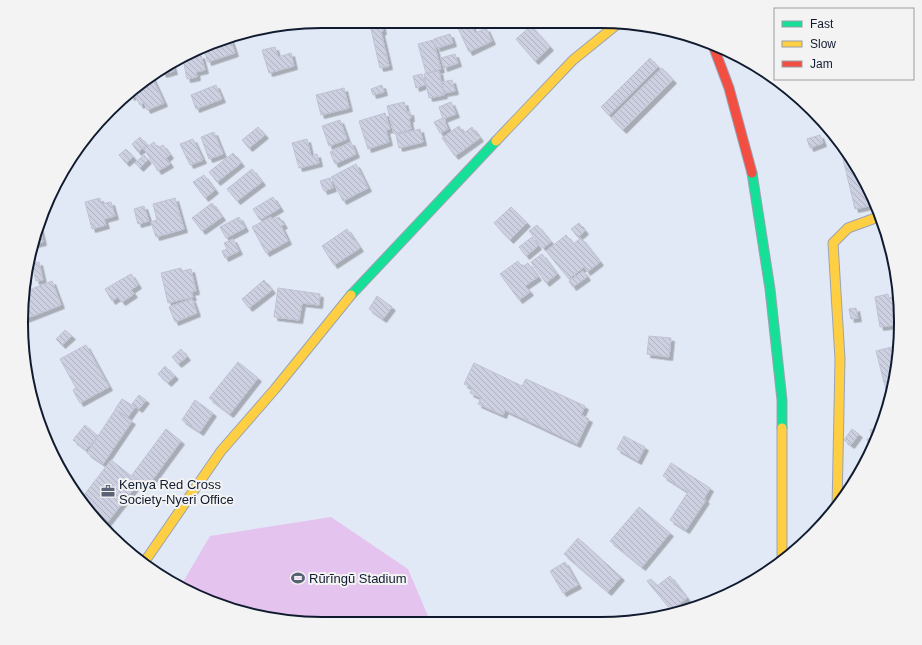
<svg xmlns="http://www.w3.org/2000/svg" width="922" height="645" viewBox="0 0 922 645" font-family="Arial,sans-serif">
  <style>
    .pitch { fill: #e4c4ef }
    .building { fill: url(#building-back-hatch); stroke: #bfc2d3; filter: url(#shadow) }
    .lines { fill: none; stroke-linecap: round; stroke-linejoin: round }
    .fast-casing { stroke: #9ba3b2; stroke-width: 11 }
    .slow-casing { stroke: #9ba3b2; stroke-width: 11 }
    .jam-casing { stroke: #9ba3b2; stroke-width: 11 }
    .fast { stroke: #16e098; stroke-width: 9 }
    .slow { stroke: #ffcf43; stroke-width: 9 }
    .jam { stroke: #f24e42; stroke-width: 9 }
    .labels { text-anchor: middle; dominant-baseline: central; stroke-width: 4; stroke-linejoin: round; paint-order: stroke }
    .poi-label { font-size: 13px; fill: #111b30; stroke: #f3f3f3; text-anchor: start }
    .rim { fill: none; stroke: #111b30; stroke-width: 2 }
  </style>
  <defs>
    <pattern id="building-back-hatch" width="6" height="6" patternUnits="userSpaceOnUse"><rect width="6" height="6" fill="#cdd0e1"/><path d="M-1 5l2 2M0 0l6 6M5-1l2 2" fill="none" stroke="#afb2c1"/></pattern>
    <filter id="shadow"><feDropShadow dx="3.5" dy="3.5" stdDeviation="0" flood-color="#0004"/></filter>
  </defs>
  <rect width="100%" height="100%" fill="#e2e9f6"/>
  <path class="pitch" d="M331,517L408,569L431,623H303L245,614L189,593L180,587L210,536Z"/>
  <path class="building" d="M381,22L383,31L381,32L389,66L380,68L370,25Z
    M468,24H471L475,33L486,28L492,41L469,52L458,28Z
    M531,26L550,47L535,61L516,39Z
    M450,34L453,43L437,48L434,39Z
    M230,38L235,53L208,62L204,50Z
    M433,40L441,69L426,73L418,44Z
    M275,47L278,57L291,53L294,66L269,73L262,50Z
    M455,54L458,63L444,68L441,58Z
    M201,55L205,70L196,72L197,77L187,79L183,59Z
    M650,58L658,67L609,115L601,107Z
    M172,64L174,71L163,74L161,69Z
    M662,68L673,80L623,130L611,118Z
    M439,71L444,95L429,98L424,74Z
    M422,74L425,85L416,88L413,76Z
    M151,75L164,103L147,110L144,103L140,105L135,95L131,97L130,94Z
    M452,80L455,91L444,93L442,82Z
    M216,85L222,99L196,109L191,95Z
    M382,85L384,92L373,95L371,89Z
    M344,88L349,108L321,115L316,95Z
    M404,102L407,112H410L411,118L409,119L411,129L394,134L387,106Z
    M451,102L456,114L443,119L439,107Z
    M385,113L390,129L386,130L389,142L368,149L359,121Z
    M443,118L448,129L440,133L434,122Z
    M340,120L347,139L329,146L322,126Z
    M459,126L464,133L472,127L480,138L455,156L442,138Z
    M258,127L265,135L249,148L242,140Z
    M420,129L423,142L399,148L396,135Z
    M214,132L223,154L209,159L201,137Z
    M820,135L823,143L810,148L807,139Z
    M140,137L147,145L138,152L132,144Z
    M193,139L203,160L190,165L180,144Z
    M307,139L311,156L317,154L319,163L299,168L292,143Z
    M154,142L158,148L163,145L170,155L166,158L170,164L158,171L144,149Z
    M351,142L356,154L335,164L330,152Z
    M839,142L860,172L869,206L855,209Z
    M126,149L133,157L126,163L119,155Z
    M233,153L241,163L217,182L209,172Z
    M144,155L148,160L140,168L135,163Z
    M356,164L368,188L343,201L331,177Z
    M252,169L262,182L237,201L227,189Z
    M204,175L215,190L205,198L193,182Z
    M330,178L333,188L324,191L320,181Z
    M273,197L280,208L260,220L253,209Z
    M100,198L101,204L111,202L115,216L104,219L106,225L92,229L85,202Z
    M175,198L184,229L156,237L151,222L157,220L153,204Z
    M212,203L222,217L202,231L192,218Z
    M144,206L149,221L138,224L134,209Z
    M511,207L527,223L510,240L494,223Z
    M239,217L245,228L226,238L220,227Z
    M271,217L272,220L279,217L284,225L281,226L288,241L266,253L252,227Z
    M579,223L585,231L578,237L571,229Z
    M39,224L43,242L34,244Z
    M537,225L551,242L543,248L529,231Z
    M347,229L360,248L334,265L322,246Z
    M566,235L573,244L581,238L600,262L587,272L584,267L569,279L546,251Z
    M532,237L538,246L526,256L519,247Z
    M233,239L239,251L225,258L222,251L227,249L224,243Z
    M542,254L557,274L546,283L531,262Z
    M518,261L522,267L528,263L538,277L525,286L530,292L519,300L500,274Z
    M39,262L43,280L36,281L32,264Z
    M181,268L182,271L191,269L196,291L191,292L193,297L168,303L161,273Z
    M583,271L587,277L573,287L569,281Z
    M27,272L28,281L24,282Z
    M131,274L138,285L131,290L134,294L122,302L118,297L112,301L105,289Z
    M264,280L272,290L249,308L242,299Z
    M52,281L61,305L25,319L24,314V292Z
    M278,288L320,294L319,305L302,303L299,320L274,317Z
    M888,294L889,299L899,297L900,324L880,327L875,297Z
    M377,296L392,307L383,319L369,309Z
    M192,299L197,313L175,322L169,307Z
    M856,308L858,318L851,319L849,309Z
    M65,330L72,336L62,345L56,339Z
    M649,336L671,338L669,357L647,354Z
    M86,345L109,387L80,403L73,390L76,388L60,359Z
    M900,345L893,388L886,390L876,351Z
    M181,349L187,357L178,364L172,357Z
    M238,362L258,378L230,414L209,398Z
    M474,363L522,386L526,379L585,406L581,415L589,419L577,444L505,410L503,415L478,404L481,398L470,393L472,388L464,384Z
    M165,366L175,376L168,383L158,374Z
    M139,395L146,400L139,409L132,404Z
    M122,399L135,407L128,417L115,409Z
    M195,400L213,413L200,432L182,420Z
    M115,410L132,421L103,464L87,453Z
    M85,425L98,436L86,450L73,440Z
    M881,427L872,451L870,452L867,439L872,438L870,430Z
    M166,429L181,441L148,486L132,475Z
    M852,429L859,434L851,445L844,440Z
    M624,436L645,447L638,461L617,449Z
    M111,460L139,482L103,528L96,521L81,499Z
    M671,463L710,488L704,499L706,500L686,530L670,520L688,492L663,476Z
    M639,507L670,533L642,567L610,541Z
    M578,538L621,577L608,592L564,554Z
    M565,562L578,585L563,593L550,571Z
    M670,576L687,598L671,610L647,581L651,579L657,586Z"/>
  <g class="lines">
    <g class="fast-casing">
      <path id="fast" d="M752,173L770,289L782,400V428
        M351,295L496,141"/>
    </g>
    <g class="slow-casing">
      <path id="slow" d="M496,141L573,60L615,26
        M782,428V560
        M837,508L840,359L833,243L848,228L881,216
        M143,564L221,451L275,389L351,295"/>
    </g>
    <g class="jam-casing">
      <path id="jam" d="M714,48L729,88L752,173"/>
    </g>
    <use href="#fast" class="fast"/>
    <use href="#slow" class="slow"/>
    <use href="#jam" class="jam"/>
  </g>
  <defs>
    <g id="office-bare" transform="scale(1.08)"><path d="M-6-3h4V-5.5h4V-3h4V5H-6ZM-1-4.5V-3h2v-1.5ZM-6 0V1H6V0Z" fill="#5a6375" stroke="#f3f3f3" stroke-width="2.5" paint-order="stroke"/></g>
    <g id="stadium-bare" transform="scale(1.08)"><path d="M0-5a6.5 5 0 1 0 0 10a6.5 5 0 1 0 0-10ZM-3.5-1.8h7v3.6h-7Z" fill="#5a6375" stroke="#f3f3f3" stroke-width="2.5" paint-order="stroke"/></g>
  </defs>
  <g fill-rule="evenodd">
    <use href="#office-bare" x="108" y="491"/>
    <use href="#stadium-bare" x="298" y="578"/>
  </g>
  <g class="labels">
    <g class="poi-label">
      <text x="119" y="484">Kenya Red Cross<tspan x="119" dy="15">Society-Nyeri Office</tspan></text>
      <text x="309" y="578">Rũrĩngũ Stadium</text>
    </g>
  </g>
  <path d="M0 0H922V645H0ZM322 28H600A294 294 0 0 1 894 322V323A294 294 0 0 1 600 617H322A294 294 0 0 1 28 323V322A294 294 0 0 1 322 28Z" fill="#f3f3f3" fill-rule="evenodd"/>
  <path class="rim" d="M322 28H600A294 294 0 0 1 894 322V323A294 294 0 0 1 600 617H322A294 294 0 0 1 28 323V322A294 294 0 0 1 322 28Z"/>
  <rect x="774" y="8" width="140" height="72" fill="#f3f3f3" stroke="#999da5"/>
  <rect x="782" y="21" width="20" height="6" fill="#16e098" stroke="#999da5"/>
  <text x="810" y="28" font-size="12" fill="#111b30">Fast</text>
  <rect x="782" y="41" width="20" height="6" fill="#ffcf43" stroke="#999da5"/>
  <text x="810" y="48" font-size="12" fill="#111b30">Slow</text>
  <rect x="782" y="61" width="20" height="6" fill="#f24e42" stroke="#999da5"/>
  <text x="810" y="68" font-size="12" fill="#111b30">Jam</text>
</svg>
